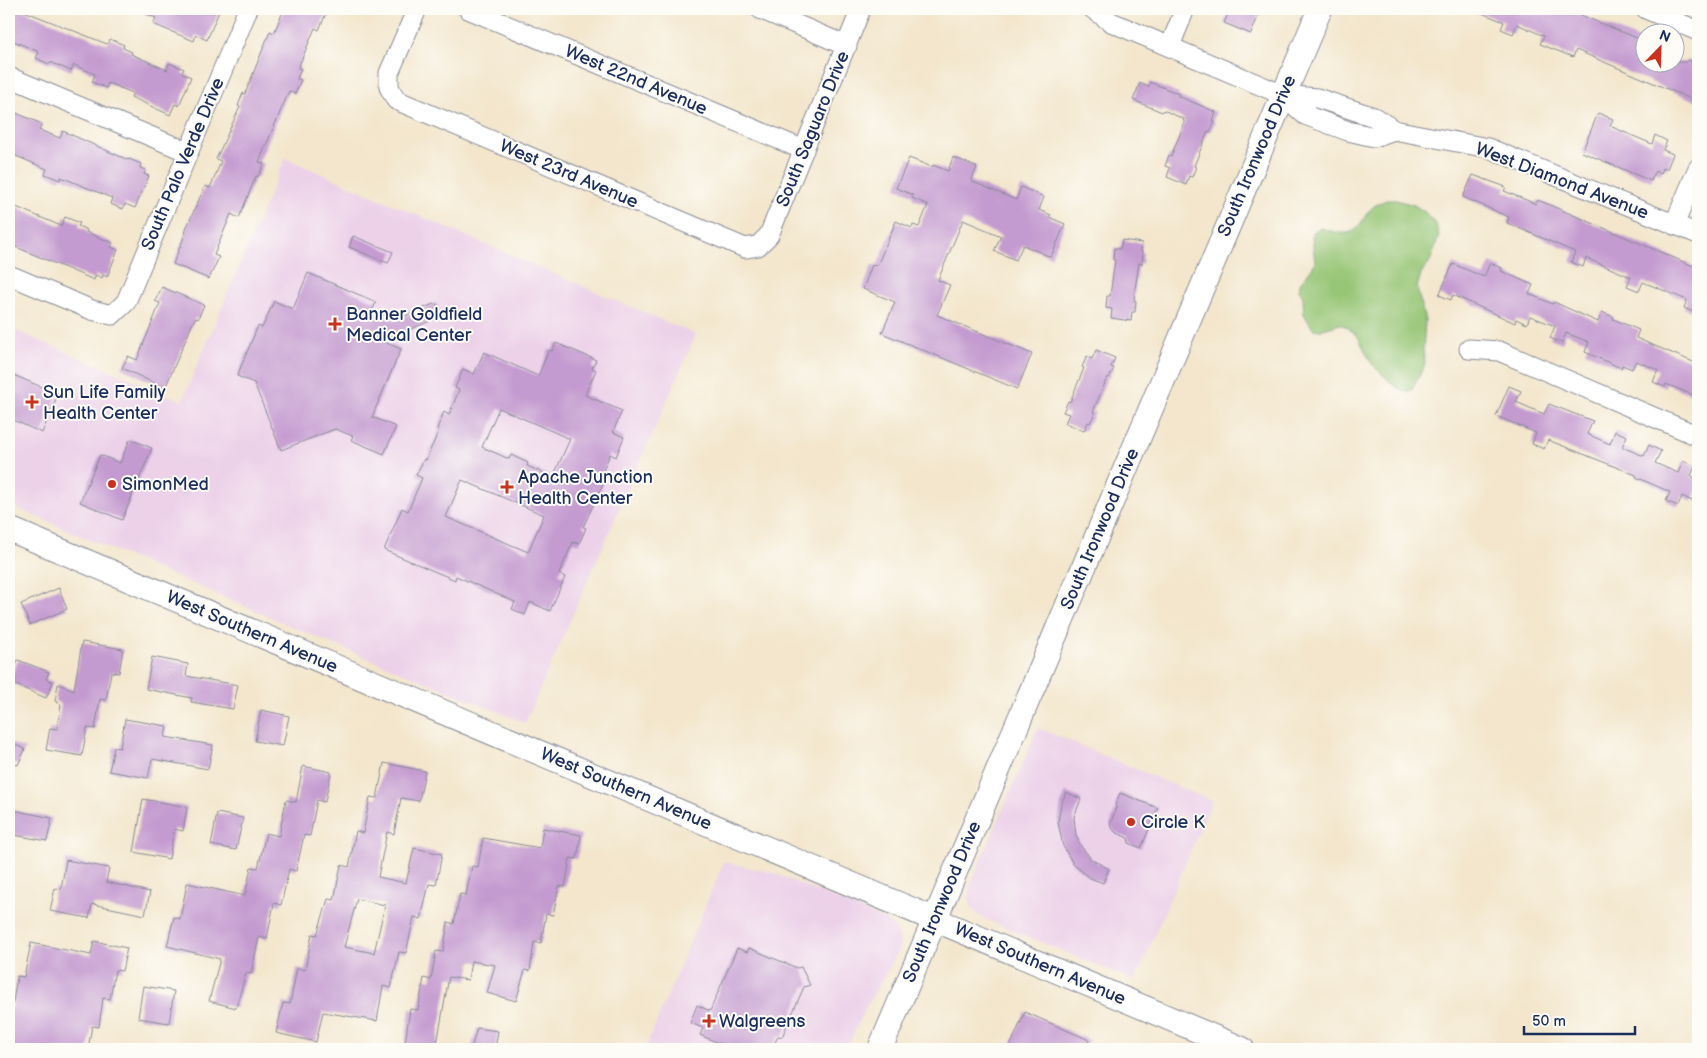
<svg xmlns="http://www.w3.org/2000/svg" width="1707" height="1058" viewBox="0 0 1707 1058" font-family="'Balsamiq Sans',sans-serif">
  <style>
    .built { fill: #ecd1e9 }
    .green { fill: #96c574; stroke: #587a69 }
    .building { fill: #c49bd0; fill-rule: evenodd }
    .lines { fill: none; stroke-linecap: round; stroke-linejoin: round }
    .minor-casing { stroke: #878a95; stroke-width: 21 }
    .major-casing { stroke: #878a95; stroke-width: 26 }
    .minor { stroke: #fff; stroke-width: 19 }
    .major { stroke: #fff; stroke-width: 24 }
    .poi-dot { fill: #c8321e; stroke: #fdfcf7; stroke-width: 2 }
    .labels { text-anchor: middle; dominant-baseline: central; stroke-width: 4; stroke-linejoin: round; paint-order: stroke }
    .street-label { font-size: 18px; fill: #1b2f5e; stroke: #fdfcf7 }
    .poi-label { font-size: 18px; fill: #1b2f5e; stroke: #fdfcf7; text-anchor: start }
  </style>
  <rect width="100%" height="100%" fill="#fdfcf7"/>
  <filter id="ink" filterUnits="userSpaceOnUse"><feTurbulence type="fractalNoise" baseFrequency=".02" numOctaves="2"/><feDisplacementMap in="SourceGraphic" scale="10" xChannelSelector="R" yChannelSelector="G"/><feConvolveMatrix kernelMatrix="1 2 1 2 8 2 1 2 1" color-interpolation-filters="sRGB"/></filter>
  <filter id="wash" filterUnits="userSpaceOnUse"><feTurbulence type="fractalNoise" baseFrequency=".0096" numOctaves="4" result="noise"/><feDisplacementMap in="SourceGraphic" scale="20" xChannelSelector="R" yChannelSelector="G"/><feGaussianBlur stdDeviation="1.12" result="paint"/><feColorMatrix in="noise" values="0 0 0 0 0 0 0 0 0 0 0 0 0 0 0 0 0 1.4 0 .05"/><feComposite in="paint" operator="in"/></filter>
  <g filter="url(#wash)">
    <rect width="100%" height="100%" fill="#f3e6cc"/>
    <path class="built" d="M285,158L696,335L525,723L321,639L9,505V328L182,401Z
      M1038,728L1212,801L1135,981L983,918L976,913L971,907L969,898V888Z
      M724,862L774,873L886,920L896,929L899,936L900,944L898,952L862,1014L847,1049H645Z"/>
    <path class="green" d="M1386,200H1396L1414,205L1425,212L1436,225L1439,236L1429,264L1421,273L1417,288L1425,321L1423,350L1425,364L1412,390L1406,392L1393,385L1372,364L1358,337L1347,327L1340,324L1320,330L1313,329L1304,314L1303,297L1299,290L1300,283L1312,268L1315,262L1312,237L1313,232L1320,228C1329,230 1338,234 1348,233C1359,231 1363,218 1369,211C1374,205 1379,203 1386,200Z"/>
    <g id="blocks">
      <path class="building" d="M12,9H19L107,44L110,39L124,45L123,48L132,52L131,54L167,70L169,63L184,69L182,73L191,77L179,106L175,104L170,115L131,97L133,93L108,83L106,88L92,82L95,74L74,65L71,71L50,62L49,64L36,58L39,52L9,39V17Z
        M134,9H220L207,40L196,35L194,41L153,24L156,18Z
        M284,9H328L319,30L315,28L298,68L301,69L297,79L301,80L295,94L289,91L259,162L264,164L258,177L256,176L239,218L231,214L214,255L219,257L209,279L173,264L186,232L185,231L205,186L210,188L216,174L221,161L216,159L240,107L238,106L243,93L245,94L270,31L274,33Z
        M1230,9H1248L1259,14L1251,34L1224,23Z
        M1472,9H1540L1553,14L1556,9H1566L1644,41L1638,53L1644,56V62H1686L1688,60L1698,64L1694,77L1698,78V102L1576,50L1573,57L1540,44L1544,36L1517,24L1513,34L1501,29L1504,22Z
        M1150,82L1179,94L1178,96L1216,112L1213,121L1215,122L1210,132L1208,131L1194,166L1196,167L1192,177L1189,176L1186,185L1167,177L1170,168L1165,166L1169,155L1171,156L1185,122L1183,121L1184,119L1163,110L1162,112L1133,100L1140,83L1148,87Z
        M9,110L42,124L39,130L60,138L63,131L128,160L129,159L141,164L140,168L146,170L144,174L149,176L135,208L125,204L123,209L110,204L112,198L61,177L60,180L45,174L47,169L9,153Z
        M1598,113L1613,119L1610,126L1652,144L1655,135L1667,141L1663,150L1673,154L1667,169L1663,168L1661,174L1655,171L1651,181L1582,152Z
        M953,157L977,167L971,181L1016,200L1021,187L1044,197L1039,210L1051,215L1049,217L1065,224L1051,257L1023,245L1016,260L994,251L1001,236L963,220L938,280L950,285L937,315L1032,354L1017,389L882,333L895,302L863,289L872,265L877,266L896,221L912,228L913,225L919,227L928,205L912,198L913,195L896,188L909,158L932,167L933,165L948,171Z
        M1473,175L1506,187L1504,191L1536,204L1538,200L1698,268V314L1684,308L1687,300L1643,282L1639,291L1627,286L1631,277L1586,258L1583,267L1571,262L1575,252L1507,223L1509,217L1463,197Z
        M9,204L61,226L65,217L80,223L78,226L87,230L86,232L113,243L111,247L118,250L107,277L103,275L102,278L96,275L94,280L9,244Z
        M353,236L393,252L388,263L349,247Z
        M1122,240L1142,243L1141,252H1143L1142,264L1139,263L1135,289L1134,300L1136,301L1135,312H1132L1131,321L1111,318L1112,309L1106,308L1107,296H1110L1115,260H1113L1114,248L1120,249Z
        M1490,263L1502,268L1501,271L1533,285L1529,294L1553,304L1554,302L1598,322L1602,312L1614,317L1613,319L1639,330L1636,338L1698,364V397L1666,384L1665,387L1653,382L1658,370L1636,361L1632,369L1622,365L1621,368L1585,352L1589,342L1566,333L1562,343L1550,338L1555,326L1530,316L1527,324L1516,319L1515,323L1453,295L1451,300L1439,295L1453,264L1484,277Z
        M308,273L376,302L372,311L395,320L436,303L442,316L382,341L401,349L372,417L396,427L384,454L351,440L353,436L335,429L281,450L254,383L237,376L258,326L262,328L274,301L293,309Z
        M162,287L204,305L198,319L195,318L165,388L122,368L128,356L137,360L160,303L155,301Z
        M556,343L596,360L592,368L596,370L585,395L622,411L613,432L624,437L616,457L610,454L600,478L605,480L583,527L586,528L579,544L573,542L559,574L565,577L550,611L530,602L525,615L512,609L515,602L456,576L455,580L384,550L402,508L408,511L422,478L416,475L424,459L426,460L439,430L437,429L444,412L449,415L459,390L455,388L463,369L474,374L484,352L538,376L549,350L552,351ZM499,408L570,439L553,477L527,466L528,463L511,455L509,459L482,447ZM462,480L544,515L528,552L446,517Z
        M1096,350L1115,358L1111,367L1114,368L1109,378H1107L1093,412L1095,413L1090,423L1088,422L1084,431L1065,423L1069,414L1063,412L1068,401L1070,402L1084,368L1082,367L1087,356L1092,359Z
        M9,373L58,394L42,433L11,419L14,411L9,409Z
        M1509,386L1521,391L1516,402L1544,414L1549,404L1593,421L1587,434L1610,444L1615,431L1627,436L1622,447L1644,456L1649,445L1661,451L1655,463L1678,473L1683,461L1695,466L1691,476L1698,479V487L1692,501L1682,496L1678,506L1666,501L1670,492L1636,477V475L1548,440L1544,449L1532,444L1536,433L1496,416Z
        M130,439L152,448L122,520L80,502L100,455L120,463Z
        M59,588L67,609L30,625L21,604Z
        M82,642L123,649L119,673L111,672L106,700L100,699L95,729L87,728L82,756L46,750L50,728L57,729L61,704L55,701L58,684L74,690Z
        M152,657L188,664L186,676L238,685L233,709L191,702L192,698L146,689Z
        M18,660L49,672L46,679L53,682L46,698L9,682Z
        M261,710L289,716L283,746L255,741Z
        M125,719L167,726L165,737L213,745L208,769L152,759L148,778L109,771L114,747L120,748Z
        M9,742L25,749L18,765L9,762Z
        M384,763L425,771L419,801L401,798L394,834L387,832L378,877L406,883L414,848L442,854L436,885L429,884L421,919L414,917L406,953L399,952L391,988L383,986L377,1021L323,1012L316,1042L276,1033L283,1003L290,1004L297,968L305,970L312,934L317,935L328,899L334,900L341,865L349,867L356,831L363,833L370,797L377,798ZM357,899L385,905L374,953L344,947Z
        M303,766L331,772L325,802L317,800L310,836L304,835L296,871L289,869L281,905L274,903L267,939L259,937L251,974L246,973L236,1008L209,1001L220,959L167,946L174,917L180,919L187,883L245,896L251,867L258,868L266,833L279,836L286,800L296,802Z
        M1066,792L1081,799L1074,817L1076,836L1081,846L1091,859L1109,869L1103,883L1090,878L1073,864L1063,846L1058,822L1061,804Z
        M1120,793L1158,808L1141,848L1129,843L1128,838L1115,832L1110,825L1116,808L1115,805Z
        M143,799L187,807L183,831L174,829L169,859L134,852Z
        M13,810L52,818L47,841L9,834Z
        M217,813L243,818L236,850L211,845Z
        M543,828L581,835L577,859L570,858L565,887L559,886L553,915L546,914L541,943L534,942L530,971L525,970L516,1001L487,993L495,965L471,961L468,980L449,977L436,1049H404L410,1009L418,1010L424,978L431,980L436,951L443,952L448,922L454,924L460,894L466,895L472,866L478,867L483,838L540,848Z
        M66,860L109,868L106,882L150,892L145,915L92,904L89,918L50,911L55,888L61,889Z
        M94,941L127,948L122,971L115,970L110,999L103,998L99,1027L92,1026L88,1049H9V1007L12,1008L17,976L24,977L31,943L91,955Z
        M737,948L747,952L749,948L797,968L801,967L810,985L804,987L782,1037L778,1036L772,1049H732L700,1035L703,1028L690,1023L697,1005L710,1011Z
        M143,986L174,991L169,1023L138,1018Z
        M1025,1012L1089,1040L1085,1049H1009Z
        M477,1028L498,1031L495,1049H471Z"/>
    </g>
  </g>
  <g filter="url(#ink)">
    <use href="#blocks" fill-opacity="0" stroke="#878a95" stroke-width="1"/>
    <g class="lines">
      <g class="minor-casing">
        <path id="minor" d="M417,9L389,73V87L396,100L745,248L758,246L769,235L861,9
          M468,9L804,150
          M760,9L847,46
          M1093,9L1111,22L1283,95L1305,115L1348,131L1374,137L1394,130
          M1646,9L1698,31
          M1170,46L1185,9
          M9,77L188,152
          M1283,95L1317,98L1374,117L1394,130L1488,148L1698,234
          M1674,225L1698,168
          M9,275L92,310L112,315L126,302L248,9
          M1469,349L1499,351L1698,436"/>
      </g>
      <g class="major-casing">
        <path id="major" d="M9,529L1242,1049
          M880,1049L1320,9"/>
      </g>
      <use href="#minor" class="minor"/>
      <use href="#major" class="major"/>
    </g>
  </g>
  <g class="poi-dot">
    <path d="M332.5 316.5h5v5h5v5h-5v5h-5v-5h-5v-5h5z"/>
    <path d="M29.5 394.5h5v5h5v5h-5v5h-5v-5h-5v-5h5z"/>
    <circle cx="112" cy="484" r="5"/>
    <path d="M504.5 479.5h5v5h5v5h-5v5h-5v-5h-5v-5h5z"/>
    <circle cx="1131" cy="822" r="5"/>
    <path d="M706.5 1013.5h5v5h5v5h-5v5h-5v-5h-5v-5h5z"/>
  </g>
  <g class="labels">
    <g class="street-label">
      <text transform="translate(636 80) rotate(23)">West 22nd Avenue</text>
      <text transform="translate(813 129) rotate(-68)">South Saguaro Drive</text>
      <text transform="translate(1257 156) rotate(-67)">South Ironwood Drive</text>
      <text transform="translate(183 164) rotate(-67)">South Palo Verde Drive</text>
      <text transform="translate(569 174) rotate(23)">West 23rd Avenue</text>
      <text transform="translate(1562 181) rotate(21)">West Diamond Avenue</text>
      <text transform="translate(1100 529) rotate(-67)">South Ironwood Drive</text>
      <text transform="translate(252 632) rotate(23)">West Southern Avenue</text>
      <text transform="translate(626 789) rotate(23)">West Southern Avenue</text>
      <text transform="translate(942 902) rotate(-67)">South Ironwood Drive</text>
      <text transform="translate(1040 964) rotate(23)">West Southern Avenue</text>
    </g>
    <g class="poi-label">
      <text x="346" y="314">Banner Goldfield<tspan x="346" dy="21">Medical Center</tspan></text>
      <text x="43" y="392">Sun Life Family<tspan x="43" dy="21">Health Center</tspan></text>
      <text x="518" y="477">Apache Junction<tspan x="518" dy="21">Health Center</tspan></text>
      <text x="122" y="484">SimonMed</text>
      <text x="1141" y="822">Circle K</text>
      <text x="719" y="1021">Walgreens</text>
    </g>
  </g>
  <rect width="1707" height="1058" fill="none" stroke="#fdfcf7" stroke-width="30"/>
  <g transform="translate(1660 48) rotate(23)"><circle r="24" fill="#fdfcf7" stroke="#a3aaba"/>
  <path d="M0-4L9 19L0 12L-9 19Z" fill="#c8321e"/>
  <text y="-8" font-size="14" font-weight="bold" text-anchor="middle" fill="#1b2f5e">N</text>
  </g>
  <path d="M1524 1026v8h111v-8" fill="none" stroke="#1b2f5e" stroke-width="2.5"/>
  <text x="1532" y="1026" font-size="15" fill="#1b2f5e" stroke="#fdfcf7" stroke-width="4" paint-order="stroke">50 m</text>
</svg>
